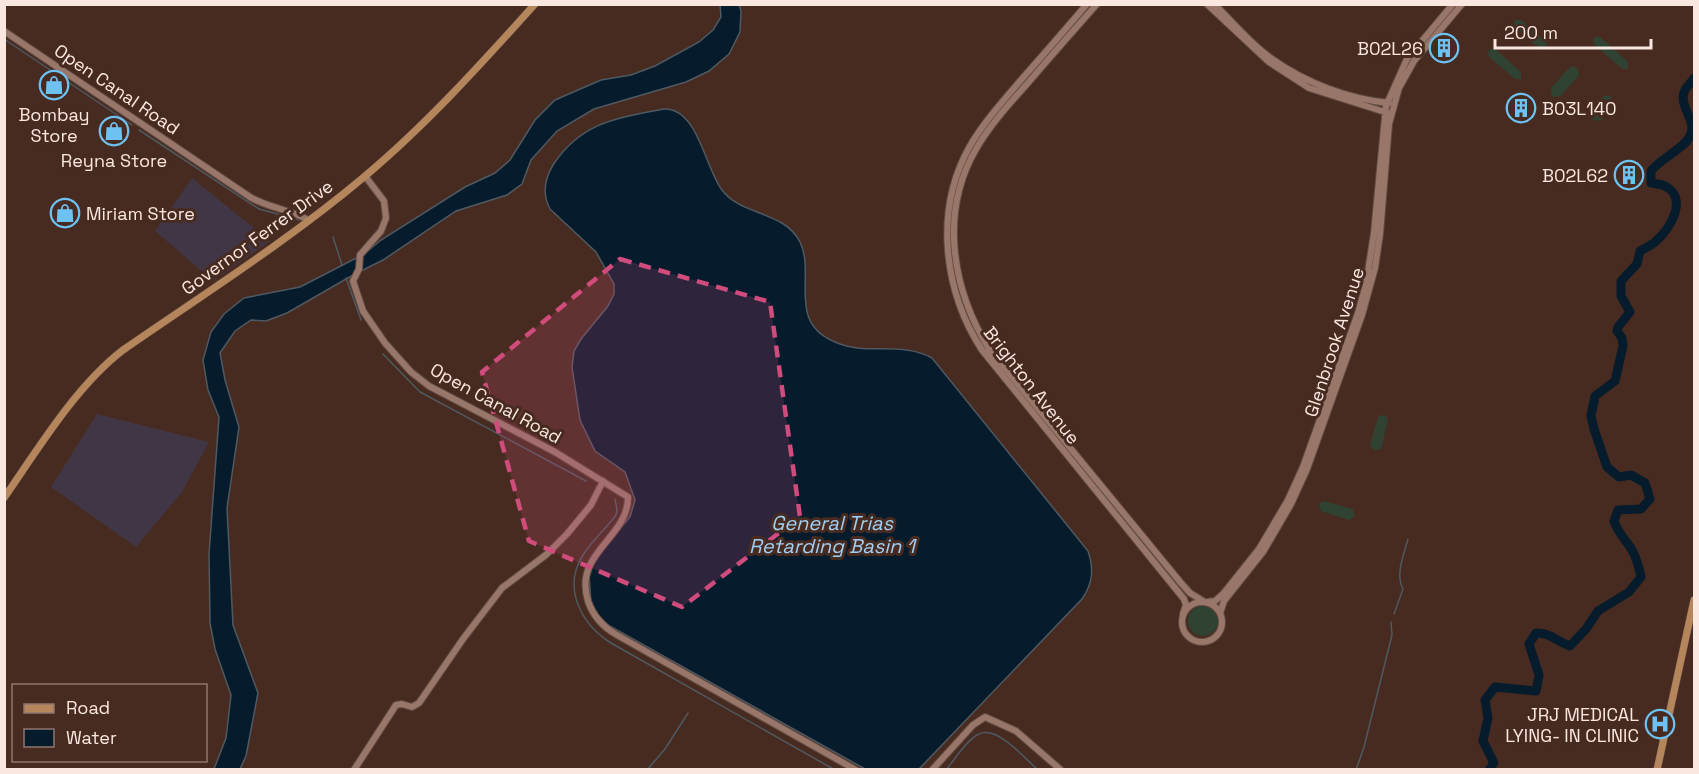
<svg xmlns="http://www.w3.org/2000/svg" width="1699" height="774" viewBox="0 0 1699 774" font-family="'Space Grotesk',sans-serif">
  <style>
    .industrial { fill: #413645 }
    .green { fill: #304332 }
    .water { fill: #061c2c; stroke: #4f5962; stroke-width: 1.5 }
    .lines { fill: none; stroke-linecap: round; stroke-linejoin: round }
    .stream { stroke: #4f5962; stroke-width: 1.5 }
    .river { stroke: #061c2c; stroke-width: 9 }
    .tertiary-casing { stroke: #624a40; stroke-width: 8 }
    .secondary-casing { stroke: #624a40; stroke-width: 8 }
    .tertiary { stroke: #98776a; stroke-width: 6 }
    .secondary { stroke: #b5865b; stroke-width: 7 }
    .marked { fill: #d04c7c; fill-opacity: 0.2; stroke: #d04c7c; stroke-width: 4.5; stroke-dasharray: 12 8; stroke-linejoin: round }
    .labels { text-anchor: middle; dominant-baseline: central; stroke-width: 6; stroke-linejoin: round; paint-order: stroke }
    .poi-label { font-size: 18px; fill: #fae7e0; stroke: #472b20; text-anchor: end }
    .street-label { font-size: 18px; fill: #fae7e0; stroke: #472b20 }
    .water-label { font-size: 20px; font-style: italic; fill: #a0cff4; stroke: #472b20 }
  </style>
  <rect width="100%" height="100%" fill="#472b20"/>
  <path class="industrial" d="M192,178L270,241L213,281L155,231Z
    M97,414L209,442L182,492L136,547L51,487Z"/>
  <path class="green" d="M1516,20H1521L1547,43L1546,50H1541L1515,27L1514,23Z
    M1595,37H1600L1628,62V69H1622L1594,44L1593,40Z
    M1490,49H1495L1521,72V79H1515L1489,57L1488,53Z
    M1573,66L1578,69L1579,75L1561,96L1553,97L1551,94V88L1569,68Z
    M1604,96H1611L1613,104L1603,119L1597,121L1591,118L1590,112Z
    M1381,415L1386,416L1388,420L1381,449L1374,451L1370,445L1378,417Z
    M1324,501L1353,509L1355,516L1349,520L1321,511L1319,504Z
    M1188 621a15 15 0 1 1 30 0a15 15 0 1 1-30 0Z"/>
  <path class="water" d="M720,5H739L741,11L740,32L729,54L709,71L686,82L594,109L557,131L531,160L522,184L507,195L456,211L383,260L353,275L287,313L266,321L251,320L235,331L220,353L225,380L239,427L227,508L233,625L258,693L246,756L240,769H214L226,738L231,695L215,649L210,623L209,554L219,417L208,390L203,360L211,332L224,314L244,298L300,287L364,254L381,240L465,187L495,173L510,160L535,120L555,100L601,80L631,75L655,66L699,42L713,30L721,17Z
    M664,109C698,108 705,168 722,190C741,216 785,211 800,242C816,275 786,322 835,342C866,356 902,341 932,358L1088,551C1094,569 1093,583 1082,599L919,769H865L608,625L597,614L591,603L589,574L593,561L630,517L635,500L625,472L595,451L580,420L572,367L574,351L581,339L608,306L614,294V284L596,252L550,209C542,194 544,180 553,165C581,122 617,118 664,109Z"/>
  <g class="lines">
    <path class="stream" d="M4,39L132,125
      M139,130L259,209L300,220
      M333,237L342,265
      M346,278L361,320
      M383,354L420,392L586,481
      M615,499L617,510L616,515C606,529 592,540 583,555C562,588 581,624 611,643L835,770
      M1394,614L1403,589C1395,574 1404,554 1408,539
      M647,770L665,749L688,713
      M946,770C955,759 965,742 977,735C996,723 1024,758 1038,770
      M1356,770L1364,747L1392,635L1391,622"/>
    <path class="river" d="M1489,770L1494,763L1483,741L1488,718L1485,700L1495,687L1536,691L1539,675L1529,644L1536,633C1552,633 1555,641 1570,646L1586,629L1598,611L1629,592L1641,577C1639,567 1637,559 1632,550C1625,539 1618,533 1614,521L1618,510L1641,509L1650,499L1645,483L1631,475L1619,477L1607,467L1594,429L1591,416L1595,396L1615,381L1623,346L1622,338L1617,331L1618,327L1630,312L1621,296V281L1637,264L1640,251C1646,248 1652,245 1656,241C1670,229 1689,198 1665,186C1661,184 1655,184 1651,183V171C1661,158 1684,149 1690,136C1698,120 1677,106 1685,90C1687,86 1692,82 1694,78"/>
    <g class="tertiary-casing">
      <path id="tertiary" d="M1087,4C1065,30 1043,55 1021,80C1003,101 984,122 970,146C934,209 943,290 982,350L1184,599L1186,605L1183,614
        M1097,4C1073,31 1050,57 1027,84C1009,104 990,125 976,149C939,213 952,289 989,349L1181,583L1190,593L1203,601
        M1207,4L1269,62L1309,88L1388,113
        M1214,4C1233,22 1250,44 1272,59C1306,83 1348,99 1389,103
        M4,31L250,197C268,208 290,209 308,220
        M365,176L384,201L386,218L381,231L360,255L359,269L353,281L363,311L385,343L411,372L429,386L555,452L628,497C628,539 573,552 588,601C593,616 603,627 617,635L856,770
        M1182 622a20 20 0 1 1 40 0a20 20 0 1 1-40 0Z
        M1207,602L1215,601L1223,594L1259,549L1288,500L1303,467L1358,313L1366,284L1374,233L1386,106L1407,59L1453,4
        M1220,613L1224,601L1263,552L1291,504L1307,469L1362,315L1375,268L1380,234L1389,124L1399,88L1414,61L1462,4
        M354,770L396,705L402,704L412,707L419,703L463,639L502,588L547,554L567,534L591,505L603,481
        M932,770L973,725L985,717L1016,731L1061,770"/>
    </g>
    <g class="secondary-casing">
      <path id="secondary" d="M4,498C38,449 76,386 123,350C204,294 289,240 364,177C426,125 481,64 535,4
        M1657,770L1694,600"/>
    </g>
    <use href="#tertiary" class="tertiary"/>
    <use href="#secondary" class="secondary"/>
  </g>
  <path class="marked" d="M620,259L770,302L800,517L682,607L529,541L482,372Z"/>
  <defs>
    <g id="building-ring" transform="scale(1.5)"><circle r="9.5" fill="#472b20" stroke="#6dc2f3" stroke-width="1.5"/><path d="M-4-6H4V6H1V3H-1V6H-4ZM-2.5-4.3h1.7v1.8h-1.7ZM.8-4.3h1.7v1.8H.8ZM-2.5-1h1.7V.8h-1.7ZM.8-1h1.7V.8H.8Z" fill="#6dc2f3"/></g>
    <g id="shop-ring" transform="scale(1.5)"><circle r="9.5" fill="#472b20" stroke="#6dc2f3" stroke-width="1.5"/><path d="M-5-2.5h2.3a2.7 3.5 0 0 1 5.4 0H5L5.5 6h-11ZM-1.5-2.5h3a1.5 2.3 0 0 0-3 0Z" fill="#6dc2f3"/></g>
    <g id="hospital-ring" transform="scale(1.5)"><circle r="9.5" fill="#472b20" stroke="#6dc2f3" stroke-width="1.5"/><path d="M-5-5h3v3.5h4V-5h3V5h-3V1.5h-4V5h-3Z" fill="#6dc2f3"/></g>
  </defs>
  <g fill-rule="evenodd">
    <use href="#building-ring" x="1444" y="48"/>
    <use href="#shop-ring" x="54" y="85"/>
    <use href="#building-ring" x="1521" y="108"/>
    <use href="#shop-ring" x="114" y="131"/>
    <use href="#building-ring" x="1629" y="175"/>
    <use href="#shop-ring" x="65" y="213"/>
    <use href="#hospital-ring" x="1660" y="724"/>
  </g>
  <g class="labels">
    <g class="poi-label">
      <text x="1423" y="48">B02L26</text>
      <text x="1542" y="108" text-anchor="start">B03L140</text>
      <text x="54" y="114" text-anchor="middle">Bombay<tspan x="54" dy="21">Store</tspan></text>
      <text x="114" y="160" text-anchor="middle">Reyna Store</text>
      <text x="1608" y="175">B02L62</text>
      <text x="86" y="213" text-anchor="start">Miriam Store</text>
      <text x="1639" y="714">JRJ MEDICAL<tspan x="1639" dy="21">LYING- IN CLINIC</tspan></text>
    </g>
    <g class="street-label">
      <text transform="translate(117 89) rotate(34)">Open Canal Road</text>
      <text transform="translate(257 237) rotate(-36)">Governor Ferrer Drive</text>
      <text transform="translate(1334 342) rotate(-72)">Glenbrook Avenue</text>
      <text transform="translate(1032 385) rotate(52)">Brighton Avenue</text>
      <text transform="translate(496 403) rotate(29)">Open Canal Road</text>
    </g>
    <g class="water-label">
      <text x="832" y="523">General Trias<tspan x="832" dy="23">Retarding Basin 1</tspan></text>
    </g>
  </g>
  <rect width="1699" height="774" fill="none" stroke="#fae7e0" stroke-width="12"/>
  <rect x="12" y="684" width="195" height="78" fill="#472b20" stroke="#8f766d" stroke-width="1.5"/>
  <rect x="24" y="704" width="30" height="9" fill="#b5865b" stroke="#8f766d" stroke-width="1.5"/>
  <text x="66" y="714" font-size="18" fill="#fae7e0">Road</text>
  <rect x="24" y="729" width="30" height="18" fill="#061c2c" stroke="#8f766d" stroke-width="1.5"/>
  <text x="66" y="744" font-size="18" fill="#fae7e0">Water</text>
  <path d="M1495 39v9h156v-9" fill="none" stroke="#fae7e0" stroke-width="3"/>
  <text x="1504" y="39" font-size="18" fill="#fae7e0" stroke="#472b20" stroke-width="4.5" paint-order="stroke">200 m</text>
</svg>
